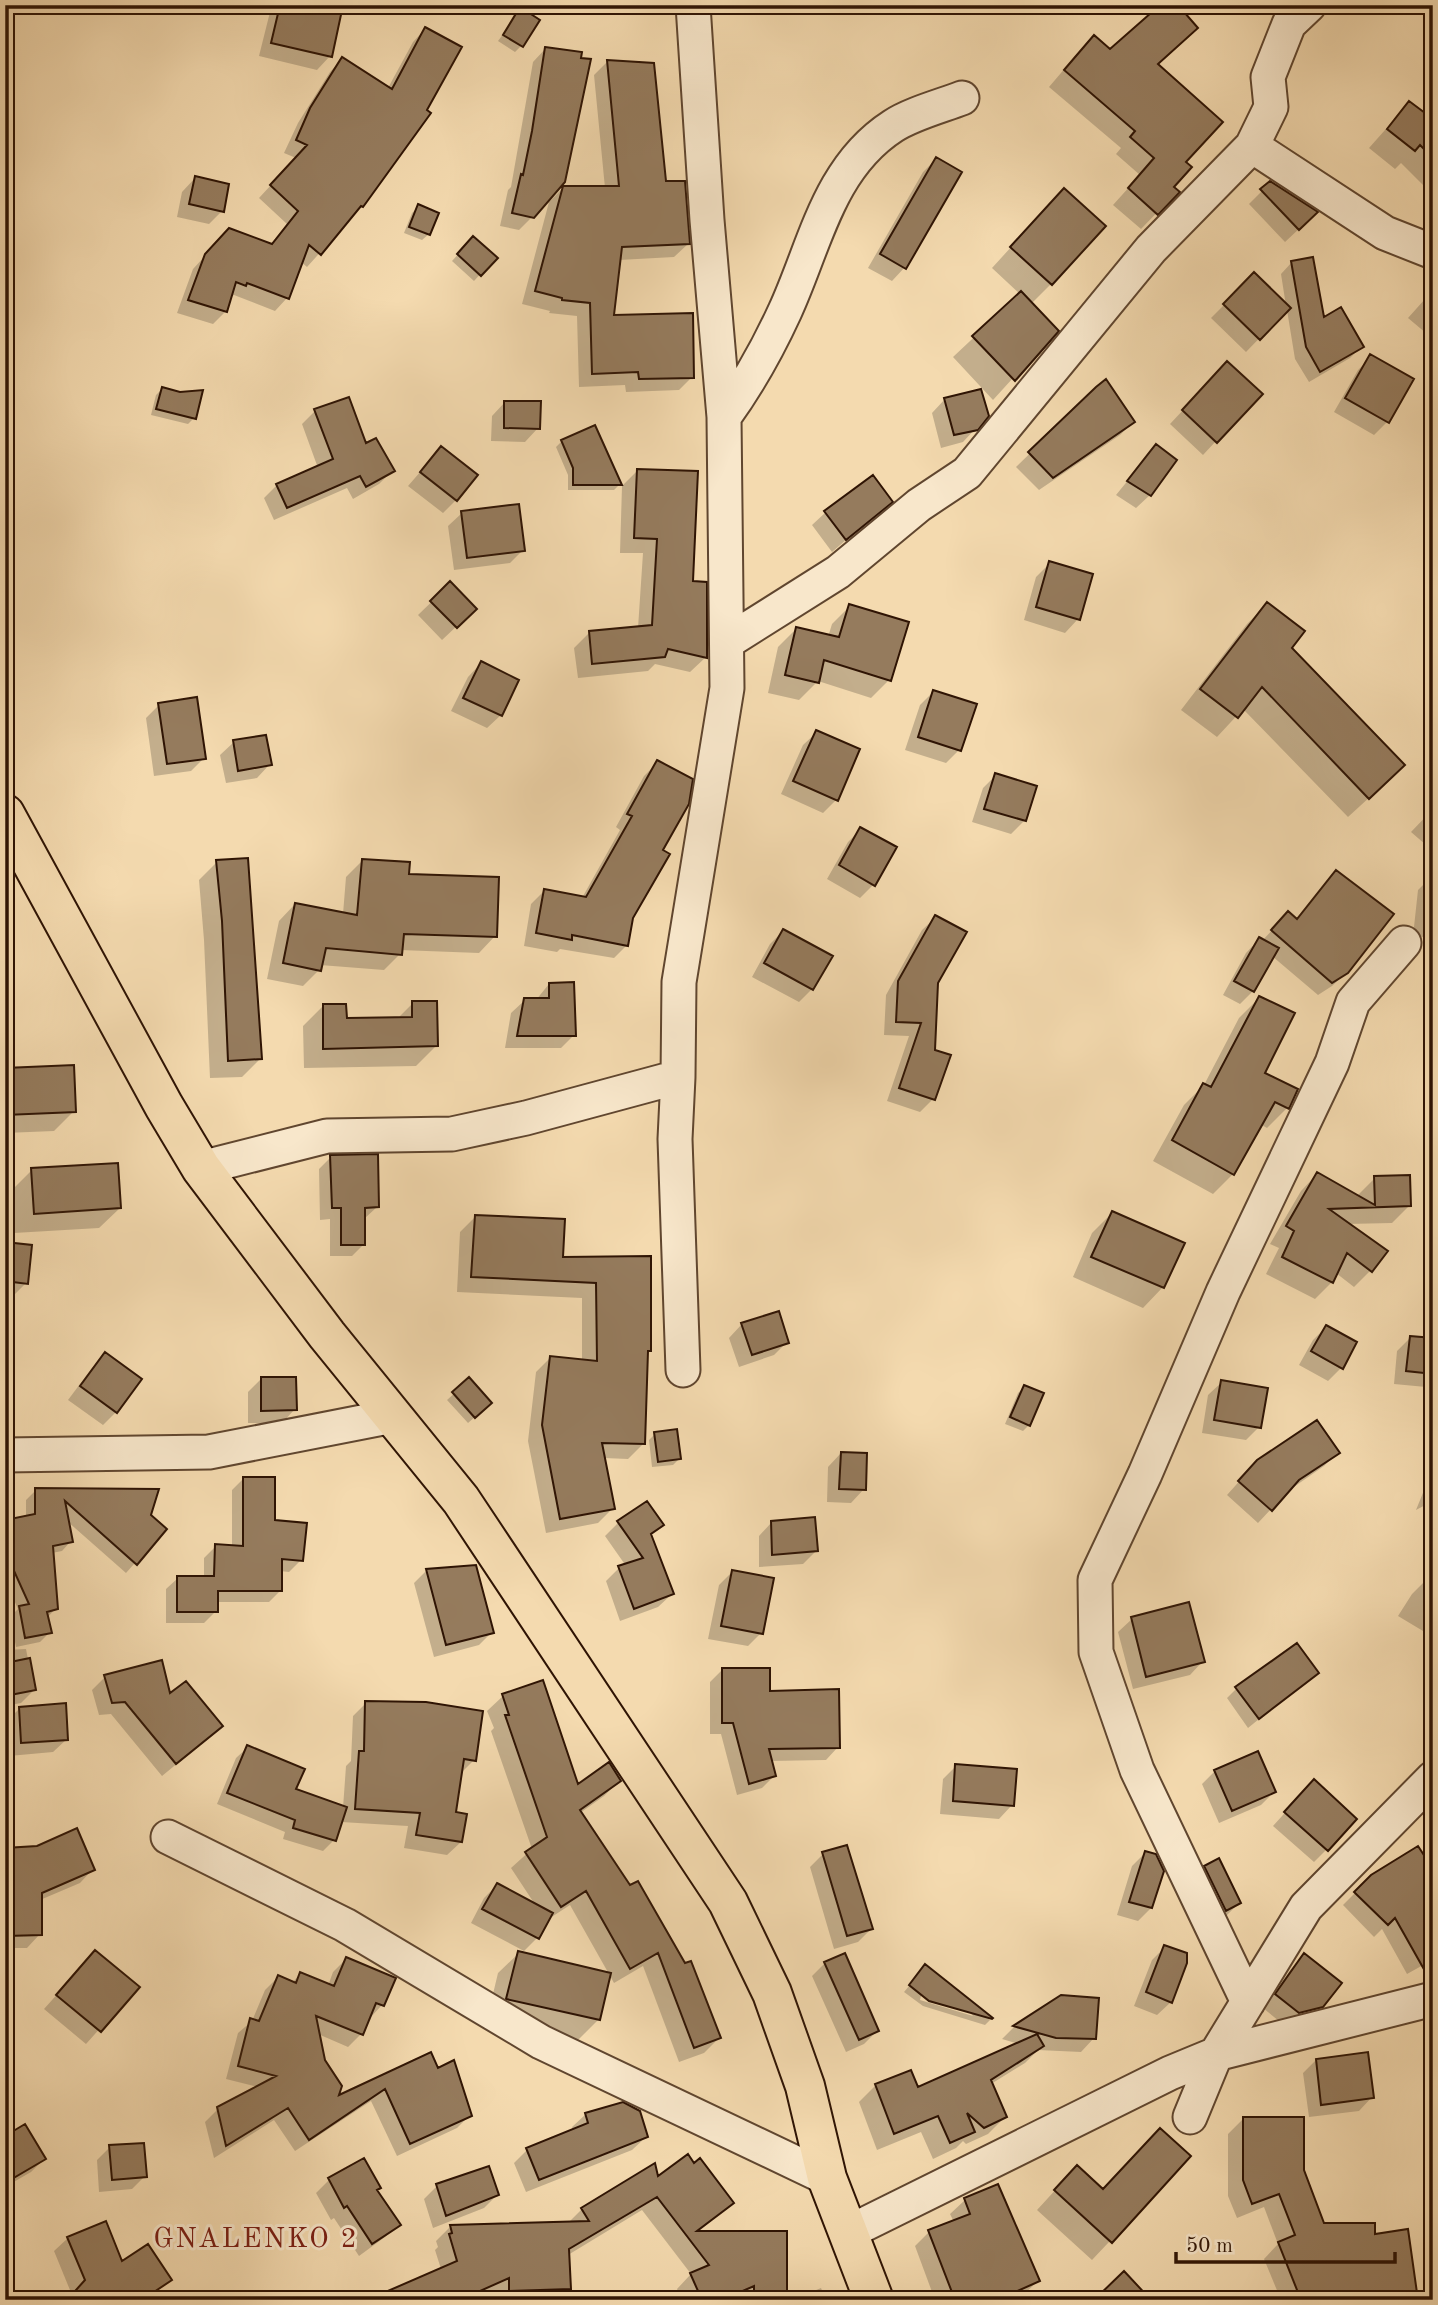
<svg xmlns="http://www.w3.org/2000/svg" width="1438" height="2305" viewBox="0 0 1438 2305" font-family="'Old Standard TT',serif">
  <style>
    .shadow { fill: #0003; fill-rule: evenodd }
    .building { fill: #957b5d; stroke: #2f1404; stroke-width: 2 }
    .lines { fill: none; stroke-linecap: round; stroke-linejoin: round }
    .minor-casing { stroke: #60462f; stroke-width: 37 }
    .highway-casing { stroke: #2f1404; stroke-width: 42 }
    .minor { stroke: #f8e7cb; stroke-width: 33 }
    .highway { stroke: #f4daaf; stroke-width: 38 }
    .labels { text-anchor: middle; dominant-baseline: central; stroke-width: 6; stroke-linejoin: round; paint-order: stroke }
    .neighbourhood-label { font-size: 28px; letter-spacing: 2px; fill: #7a1f14; stroke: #f8e7cb }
  </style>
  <rect width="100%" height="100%" fill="#f4daaf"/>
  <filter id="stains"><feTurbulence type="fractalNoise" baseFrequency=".00286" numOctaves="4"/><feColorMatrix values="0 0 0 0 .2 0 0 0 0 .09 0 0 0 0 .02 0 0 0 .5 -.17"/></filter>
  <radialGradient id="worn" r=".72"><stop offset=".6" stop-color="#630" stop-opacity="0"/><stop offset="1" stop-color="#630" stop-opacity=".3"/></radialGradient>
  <path class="shadow" d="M276,5H314L330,56L317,70L259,56L270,12Z
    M521,10V46L515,52L498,41Z
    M425,29L362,206L307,267L301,262L287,298L275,311L234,295L230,297L226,311L213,324L177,313L193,269L217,243L270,245L287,224L259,198L296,158L284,153L298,123L330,72L342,59L388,88L413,42Z
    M546,48L532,217L519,230L500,226L508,190L511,187L533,62Z
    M1111,51L1156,65L1184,163L1172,188L1177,192L1141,229L1113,205L1140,175L1116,154L1121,148L1049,87L1078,53Z
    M607,62L664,183L688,244L674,257L619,260L612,317L692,377L679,390L626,392L625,385L579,387L577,316L549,313L550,311L522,304L549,202L563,188H605L594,75Z
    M1409,103L1433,122V195L1401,163L1395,169L1369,148Z
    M936,159L905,267L892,281L868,268L923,172Z
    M195,178L222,211L209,224L177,217L182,192Z
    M1270,183L1316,213L1285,242L1249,204Z
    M419,206L429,234L422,240L404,233L412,213Z
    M1044,211L1051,284L1031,304L1056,331L993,400L953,357L1020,294L992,268Z
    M473,238L495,258L474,281L452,261Z
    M1292,262L1323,319L1361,347L1350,358L1309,382L1295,359L1287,310L1246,352L1211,318L1254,275L1286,306L1281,274Z
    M1433,290V339L1408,318Z
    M1371,357L1387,422L1374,435L1334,412L1358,370Z
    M1214,377L1216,441L1203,455L1170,424Z
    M1097,388L1133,422L1120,435L1039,490L1016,467Z
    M162,389L194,418L188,424L151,415L156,395Z
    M945,399L976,428L963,442L941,448L932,413Z
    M505,402L538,428L525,442L491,441L492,416Z
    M315,411L392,471L379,484L353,499L347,488L274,520L264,498L277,485L318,468L302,424Z
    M562,441L620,484L614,490H568V475L556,447Z
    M1156,446L1150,495L1136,508L1116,495Z
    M441,448L456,500L443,513L408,486Z
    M637,471L692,583L706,657L690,672L655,664L648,671L578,678L574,648L589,633L638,628L643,553H620L622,486Z
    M891,501L832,552L812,525L826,512Z
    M462,513L523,550L510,563L454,570L448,526Z
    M1050,563L1078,619L1065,633L1024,620L1036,577Z
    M450,584L475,609L442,640L418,615Z
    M1267,604L1290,648L1383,785L1348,817L1243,709L1217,737L1181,710L1247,624Z
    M850,606L889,680L871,698L818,681L799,700L768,693L778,647L796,629L828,637L832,624Z
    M481,663L501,715L487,728L451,711L468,677Z
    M933,692L959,750L946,763L905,750L920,705Z
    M159,705L204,758L191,771L154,776L146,718Z
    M817,732L836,800L823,813L781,794L803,745Z
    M234,742L270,764L257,778L226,783L220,755Z
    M658,762L660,851L632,917L627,945L614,958L560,949L557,952L524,946L531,904L544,891L582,898L620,830L616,827L644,776Z
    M996,775L1034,787L1024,821L1011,834L972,822L983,788Z
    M1433,809V851L1411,832Z
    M861,829L873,885L860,898L827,879L848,842Z
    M363,860L407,876L495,936L479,953L400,950V954L384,970L320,965L319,970L303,986L267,979L279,921L295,904L343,914L346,877Z
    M217,862L260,1059L242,1077L210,1078L204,940L199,880Z
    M1336,872L1347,972L1332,986L1318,995L1272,956L1253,991L1240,1004L1223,995L1246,953L1259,939L1262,941L1275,927L1296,920Z
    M1431,877L1433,938L1413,936L1418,890Z
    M936,917L933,1099L920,1112L887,1101L909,1036L884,1035L886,995L922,930Z
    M783,931L812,989L799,1002L752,977L770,944Z
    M549,984L574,1035L561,1048H505L511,1013L525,1000H536Z
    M1259,998L1263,1074L1287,1108L1267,1128L1260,1124L1233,1174L1213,1194L1153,1161L1184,1105L1204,1085L1239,1018Z
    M413,1003L436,1046L416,1066L304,1068L303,1026L323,1006L345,1020L397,1019Z
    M5,1069L74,1111L54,1131L5,1133Z
    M331,1157L377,1207L364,1219V1244L352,1256H330V1219L320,1220L319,1169Z
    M32,1170L120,1208L99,1228L14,1233L12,1190Z
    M1317,1174L1358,1197V1195L1375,1178L1409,1206L1392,1223L1347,1224L1371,1270L1354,1287L1336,1273L1332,1282L1315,1299L1266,1274L1279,1248L1270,1244L1301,1191Z
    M1112,1213L1163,1287L1143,1308L1073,1277L1092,1233Z
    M475,1217L561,1259L650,1318L643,1444L628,1459L604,1458L613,1508L598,1523L546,1533L528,1441L536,1372L551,1357L582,1361V1298L457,1292L460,1232Z
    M5,1244L26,1283L13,1296L5,1295Z
    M742,1324L787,1342L774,1355L739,1367L729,1338Z
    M1326,1327L1341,1368L1328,1381L1299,1365L1313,1340Z
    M1410,1338L1433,1340V1381L1426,1387L1394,1384L1397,1351Z
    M105,1354L116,1412L103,1425L68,1400L92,1368Z
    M261,1379L295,1409L282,1423H248V1392Z
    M469,1380L484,1409L468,1423L447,1400Z
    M1222,1382L1259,1427L1246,1440L1202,1433L1208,1395Z
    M1024,1387L1029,1425L1023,1431L1005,1424L1018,1393Z
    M655,1434L679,1459L673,1465L652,1467L649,1440Z
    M841,1453L864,1489L851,1503L827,1502L828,1467Z
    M1337,1453L1324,1466L1288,1491L1258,1523L1227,1495L1244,1476Z
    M1433,1472V1501L1416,1510L1431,1473Z
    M244,1478L301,1560L289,1572L280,1571V1591L269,1602H216V1611L204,1623H166V1589L178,1578H204V1558L216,1546L232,1547V1490Z
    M36,1490L149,1515L165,1529L126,1573L67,1521L71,1541L62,1551L52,1553L56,1608L47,1618L50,1632L40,1642L16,1647L10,1617L18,1609L5,1580V1522L26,1518V1500Z
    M619,1522L662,1525L650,1536L672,1594L658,1607L620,1621L606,1581L619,1568L626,1566L605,1536Z
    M772,1522L816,1551L803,1564L759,1567V1536Z
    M427,1570L492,1632L479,1645L434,1657L414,1583Z
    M732,1572L761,1633L748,1646L708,1639L719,1585Z
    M1425,1581L1433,1585V1637L1398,1616L1412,1594Z
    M1132,1619L1203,1661L1190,1675L1133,1689L1118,1632Z
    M26,1649L34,1690L21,1703L5,1706V1650Z
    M722,1670L768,1692L838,1747L826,1760L770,1761L774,1776L762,1788L737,1795L721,1734H710V1682Z
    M105,1677L207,1739L162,1776L111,1714L99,1715L92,1690Z
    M1237,1688L1280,1702L1248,1728L1227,1698Z
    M503,1696L578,1786L619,1781L604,1796L580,1813L719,2038L704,2053L679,2062L643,1966L614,1983L570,1905L547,1920L537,1938L524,1951L471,1923L484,1898L497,1885L536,1906L511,1868L532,1849L491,1731L494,1728L487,1711Z
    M366,1703L474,1760L460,1774L454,1814L461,1842L447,1855L404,1848L408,1826L341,1822L334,1840L323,1851L283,1839L285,1832L217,1804L236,1758L248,1747L294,1790L343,1808L346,1766L351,1761L353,1716Z
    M19,1709L67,1739L53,1752L9,1756L6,1722Z
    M956,1766L1012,1805L999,1819L940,1814L943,1779Z
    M1215,1771L1274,1792L1261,1805L1219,1823L1202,1784Z
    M1301,1795L1327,1849L1314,1862L1273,1826Z
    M5,1849L93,1869L80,1883L40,1900V1934L27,1948H5Z
    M1145,1853L1151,1908L1138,1921L1117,1915L1132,1866Z
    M823,1854L871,1929L858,1942L834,1949L810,1867Z
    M1205,1867L1239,1903L1226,1916L1212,1923L1192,1880Z
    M1372,1876L1425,1964L1407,1974L1382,1929L1374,1937L1343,1905Z
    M1165,1947L1171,2002L1157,2015L1134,2006L1152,1960Z
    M95,1952L137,1987L86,2044L44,2009Z
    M519,1953L598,2020L578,2040L487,2019L498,1973Z
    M1304,1956L1321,2006L1307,2020L1285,2026L1263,2008L1291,1969Z
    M346,1959L382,2005L370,2018L361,2034L348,2047L318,2034L336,2098L437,2070L470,2115L457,2128L397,2156L371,2101L295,2151L274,2120L214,2158L205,2122L218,2109L258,2087L226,2079L238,2033L252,2021L265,1990L278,1977L292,1983L300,1974L328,1986L333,1972Z
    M825,1963L877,2031L864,2044L846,2052L812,1976Z
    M925,1967L990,2020L985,2025L923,2006L904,1992ZM921,1996L968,2010L973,2016L920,2000Z
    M1061,1997L1094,2038L1081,2052L1038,2050L1025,2063L991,2084L1005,2117L988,2134L966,2144L963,2141L956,2148L933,2159L921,2132L877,2150L859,2102L876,2085L917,2089L1019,2044L1002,2039L1014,2027Z
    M1433,2027V2057L1430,2030Z
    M1316,2060L1372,2097L1359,2111L1309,2117L1303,2073Z
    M586,2114L646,2137L632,2150L526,2192L514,2163L527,2150L573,2131L572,2127Z
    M1243,2119L1302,2170L1323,2225L1373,2236L1415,2300H1281L1264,2259L1278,2244L1264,2207L1237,2218L1228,2196V2134Z
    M5,2138L44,2159L31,2172L5,2187Z
    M110,2147L145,2176L132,2189L99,2192L97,2160Z
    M1189,2157L1092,2260L1037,2210L1059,2186L1103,2191Z
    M657,2179L732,2203L697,2233L786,2300H681L677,2289L691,2274L642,2210L568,2255L569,2288L557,2300H495V2291L475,2300H389L441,2269L435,2250L438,2247L436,2241L450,2227L568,2223L582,2209Z
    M329,2180L376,2190L399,2224L385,2237L359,2256L334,2218L331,2220L316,2193Z
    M437,2186L497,2195L484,2208L433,2228L424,2199Z
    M997,2186L1038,2281L1022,2296L1024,2300H935L915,2246L929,2232L954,2222L950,2214L965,2200Z
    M68,2238L121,2264L169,2280L146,2300H68L72,2295L54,2251Z
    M821,2288L826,2300H796L797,2298Z"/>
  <path class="building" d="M280,5H322L342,10L332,57L271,43Z
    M1160,5H1178L1198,28L1158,64L1223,122L1186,162L1192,167L1174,187L1180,192L1158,215L1128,188L1154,158L1130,137L1135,131L1064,70L1094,35L1110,49Z
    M520,7L540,20L523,47L503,35Z
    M425,27L462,47L427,110L431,113L363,207L361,206L321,255L309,245L289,299L247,283L246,286L236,282L227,312L188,300L205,254L229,228L272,244L298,211L270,185L307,145L296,140L310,108L342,57L392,89Z
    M545,47L582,52L581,58L591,59L565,182L534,218L512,213L521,174L523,175L532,131Z
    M607,60L654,63L666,181H685L690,244L622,247L614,315L693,313L694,378L639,379L638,372L592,374L590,303L562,300V298L535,291L563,186H619Z
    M1409,101L1433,119V158L1420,145L1415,151L1387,129Z
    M936,157L962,172L906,269L880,254Z
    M195,176L229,184L224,212L189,204Z
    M1270,181L1318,212L1299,230L1260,189Z
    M1064,188L1106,226L1052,285L1010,247Z
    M418,204L439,213L430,235L409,227Z
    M473,236L498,258L481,276L457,254Z
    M1313,257L1324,317L1341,307L1364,347L1320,372L1306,347L1291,261Z
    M1254,272L1291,308L1260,340L1223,304Z
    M1021,291L1059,331L1015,381L972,336Z
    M1370,354L1414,379L1389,423L1345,398Z
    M1227,361L1263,394L1217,443L1182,410Z
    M1106,379L1135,422L1053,478L1028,452L1096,387Z
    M162,387L180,392L203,390L196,419L156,409Z
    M981,389L989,416L978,430L954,435L944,398Z
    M349,397L366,443L376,438L395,471L366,487L360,476L287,508L276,484L333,459L314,409Z
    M504,401H541L540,429L504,428Z
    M595,425L622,485H573V468L561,440Z
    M1156,444L1177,460L1151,496L1127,481Z
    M441,446L478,475L457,501L420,472Z
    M637,469L698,471L693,581L707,582V658L668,649L665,657L592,664L589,631L652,625L657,539L634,538Z
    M873,475L893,502L846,540L824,511Z
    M519,504L525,551L467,558L461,511Z
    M1049,561L1093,574L1080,620L1036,607Z
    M450,581L477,609L457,628L430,601Z
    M1267,602L1305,631L1292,648L1405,765L1369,799L1262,687L1238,718L1200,689Z
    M849,604L909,622L891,681L824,660L819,683L785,675L796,627L839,637Z
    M481,661L519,680L502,716L463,698Z
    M933,690L977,704L961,751L918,737Z
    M197,697L206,759L167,764L158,703Z
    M816,730L860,749L838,801L793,781Z
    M266,735L272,765L238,771L233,740Z
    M657,760L693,779L689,804L663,850L670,854L633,918L628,946L572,935V940L536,933L544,889L586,897L632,816L627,814Z
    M995,773L1037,786L1026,821L984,809Z
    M860,827L897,847L875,886L839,865Z
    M248,858L262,1059L228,1061L222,921L216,860Z
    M362,859L410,862L409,874L499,877L497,937L404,934L402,955L326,948L321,971L283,963L295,903L357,915Z
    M1336,870L1394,914L1348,973L1332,983L1271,930L1288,911L1297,919Z
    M935,915L967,932L938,983L935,1050L951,1055L935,1100L899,1088L921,1023L896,1022L898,981Z
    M783,929L833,956L813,990L764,963Z
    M1259,937L1279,948L1254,992L1234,981Z
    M574,982L576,1036H517L524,998H549V983Z
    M1259,996L1295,1013L1265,1073L1298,1089L1289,1109L1275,1102L1234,1175L1172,1140L1203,1083L1211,1087Z
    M412,1001H437L438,1046L323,1049V1004H346L347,1018L412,1017Z
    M74,1065L76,1112L5,1115V1068Z
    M378,1154L379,1207L365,1208V1245H341V1208H332L330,1155Z
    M118,1163L121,1208L34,1214L31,1168Z
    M1317,1172L1375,1205L1374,1176L1410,1175L1411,1206L1329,1209L1388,1251L1372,1272L1347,1253L1333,1283L1282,1257L1294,1231L1286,1226Z
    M1112,1211L1185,1243L1164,1288L1091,1257Z
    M475,1215L565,1219L563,1257L651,1256V1351H648L645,1444L602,1443L615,1509L560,1519L542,1425L550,1356L597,1361L596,1283L471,1277Z
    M5,1242L32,1245L28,1284L5,1281Z
    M779,1311L789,1343L752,1355L741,1323Z
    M1326,1325L1357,1342L1343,1369L1311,1351Z
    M1410,1336L1433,1338V1374L1406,1371Z
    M105,1352L142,1379L117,1413L80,1386Z
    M261,1377H296L297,1410L261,1411Z
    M469,1377L492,1403L475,1418L452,1392Z
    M1221,1380L1268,1388L1261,1428L1214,1420Z
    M1024,1385L1044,1393L1030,1426L1010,1417Z
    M1317,1420L1340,1453L1299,1480L1272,1511L1238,1481L1257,1460Z
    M677,1429L681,1459L658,1462L654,1432Z
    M841,1452L867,1453L866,1490L839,1489Z
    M243,1477H275V1520L307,1523L303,1561L282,1559V1591H218V1612H177V1576H214L215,1544L243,1546Z
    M35,1488L159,1489L151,1515L167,1529L137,1565L65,1501L73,1542L53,1546L58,1609L47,1612L52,1633L25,1638L19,1606L29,1604L5,1551V1520L35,1514Z
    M647,1501L664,1525L651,1534L674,1594L634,1609L618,1566L643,1558L617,1521Z
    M815,1517L818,1551L772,1555L771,1521Z
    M476,1565L494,1633L446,1645L426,1569Z
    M732,1570L774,1578L763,1634L721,1626Z
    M1189,1602L1205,1662L1146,1677L1131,1617Z
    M1297,1643L1319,1673L1259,1719L1235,1687Z
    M30,1658L36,1690L5,1696V1663Z
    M162,1660L170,1693L186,1681L223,1726L176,1764L125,1702L112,1703L104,1675Z
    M722,1668H770V1691L839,1689L840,1748L769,1749L776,1776L749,1784L733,1723H722Z
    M543,1680L578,1784L609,1762L621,1781L580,1810L630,1885L638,1881L685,1963L691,1961L721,2038L694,2048L658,1953L630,1969L586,1891L561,1907L525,1852L547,1837L505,1715H509L502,1694Z
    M365,1701L426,1702L483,1711L476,1761L464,1759L456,1812L467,1814L462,1842L416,1835L420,1813L355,1809L359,1751H364Z
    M66,1703L68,1740L21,1743L19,1707Z
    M247,1745L305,1769L296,1789L347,1807L336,1841L293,1828L295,1820L227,1793Z
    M1258,1751L1276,1792L1232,1811L1214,1770Z
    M955,1764L1017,1769L1014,1806L953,1801Z
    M1314,1779L1357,1819L1328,1851L1284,1812Z
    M77,1828L95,1870L42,1893V1935L6,1936L5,1848L37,1846Z
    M847,1845L873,1929L847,1936L822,1852Z
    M1418,1846L1433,1869V1980H1430L1395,1918L1388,1925L1354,1892L1371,1875Z
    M1145,1851L1156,1854L1164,1871L1152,1908L1129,1902Z
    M1219,1858L1241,1903L1226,1911L1204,1866Z
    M497,1883L553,1913L539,1939L482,1909Z
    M1164,1945L1187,1953V1963L1172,2003L1146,1992Z
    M95,1950L140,1987L101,2032L56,1995Z
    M518,1951L611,1973L600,2020L506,1999Z
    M845,1953L879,2031L859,2040L824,1962Z
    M1304,1953L1342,1983L1323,2007L1299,2013L1275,1994Z
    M346,1957L396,1978L384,2006L376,2003L363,2035L316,2016L325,2060L342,2086L339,2095L431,2052L438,2068L454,2060L472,2116L410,2144L385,2089L309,2140L288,2108L226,2146L217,2107L276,2076L238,2066L250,2018L259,2021L278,1975L296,1983L300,1972L334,1986Z
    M925,1964L993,2018L992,2019L929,2001L909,1985Z
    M1061,1995L1099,1998L1096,2039L1056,2038L1013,2026Z
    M1037,2034L1044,2046L991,2080L1007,2117L984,2128L967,2113L975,2132L950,2143L938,2116L894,2134L875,2084L911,2070L918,2087Z
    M1368,2052L1374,2098L1321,2105L1316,2059Z
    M623,2102L640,2111L648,2137L539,2180L526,2148L588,2123L585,2113Z
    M1243,2117H1304V2170L1324,2223H1375V2234L1408,2229L1418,2300H1301L1278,2242L1295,2235L1279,2194L1252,2204L1243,2180Z
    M25,2124L46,2159L5,2183V2136Z
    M1160,2128L1191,2156L1112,2243L1054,2190L1077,2165L1103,2189Z
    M144,2143L147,2177L112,2180L109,2145Z
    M688,2154L694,2163L700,2158L734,2203L697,2231H787V2300H754V2286L722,2300H702L690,2273L709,2265L657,2197L569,2249L571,2289L509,2291V2278L460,2300H367L457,2261L449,2234L452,2233L450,2225L589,2221L581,2208L655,2163L658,2176Z
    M364,2158L381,2188L377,2190L401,2225L372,2244L347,2206L344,2208L328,2178Z
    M489,2166L499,2195L446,2216L436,2184Z
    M998,2184L1040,2281L997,2300H955L928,2230L970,2214L964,2198Z
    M106,2221L122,2261L148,2244L172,2280L142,2300H67L85,2280L67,2237Z
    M1124,2271L1151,2300H1094Z"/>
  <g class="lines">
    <g class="minor-casing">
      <path id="minor" d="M1252,146L1385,233L1433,252
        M724,417C748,384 768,348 785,311C815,246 828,168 893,126C911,114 941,106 962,98
        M727,642L838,572L919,505L967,473L1151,249L1252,146L1271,107L1268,77L1289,24L1309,5
        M201,1168L327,1136L452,1134L526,1118L678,1077
        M683,1370L675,1139L678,1077L679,982L727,688L724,417L707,220L693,5
        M5,1455L209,1452L393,1416
        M168,1837L345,1925L541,2042L827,2178
        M1248,2002L1137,1770L1096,1652L1095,1580L1145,1474L1223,1292L1332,1063L1353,1002L1404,943
        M1190,2117L1216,2054L1306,1907L1433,1778
        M847,2233L1170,2073L1216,2054L1433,1999"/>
    </g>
    <g class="highway-casing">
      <path id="highway" d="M5,814L164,1106L201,1168L327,1335L461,1500L728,1902L772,1993L805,2086L827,2178L874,2300"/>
    </g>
    <use href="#minor" class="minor"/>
    <use href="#highway" class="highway"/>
  </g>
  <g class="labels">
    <g class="neighbourhood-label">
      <text x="256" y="2240">GNALENKO 2</text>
    </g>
  </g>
  <rect width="1438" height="2305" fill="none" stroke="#f4daaf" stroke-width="28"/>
  <rect x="7" y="7" width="1424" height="2291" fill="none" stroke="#2f1404" stroke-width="3.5"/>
  <rect x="14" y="14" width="1410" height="2277" fill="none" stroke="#2f1404" stroke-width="2"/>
  <path d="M1176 2252v10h219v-10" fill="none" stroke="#2f1404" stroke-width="3.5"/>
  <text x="1186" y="2252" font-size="21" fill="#2f1404" stroke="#f8e7cb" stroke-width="5" paint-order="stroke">50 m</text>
  <rect width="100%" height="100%" filter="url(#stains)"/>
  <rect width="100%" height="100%" fill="url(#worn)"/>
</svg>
